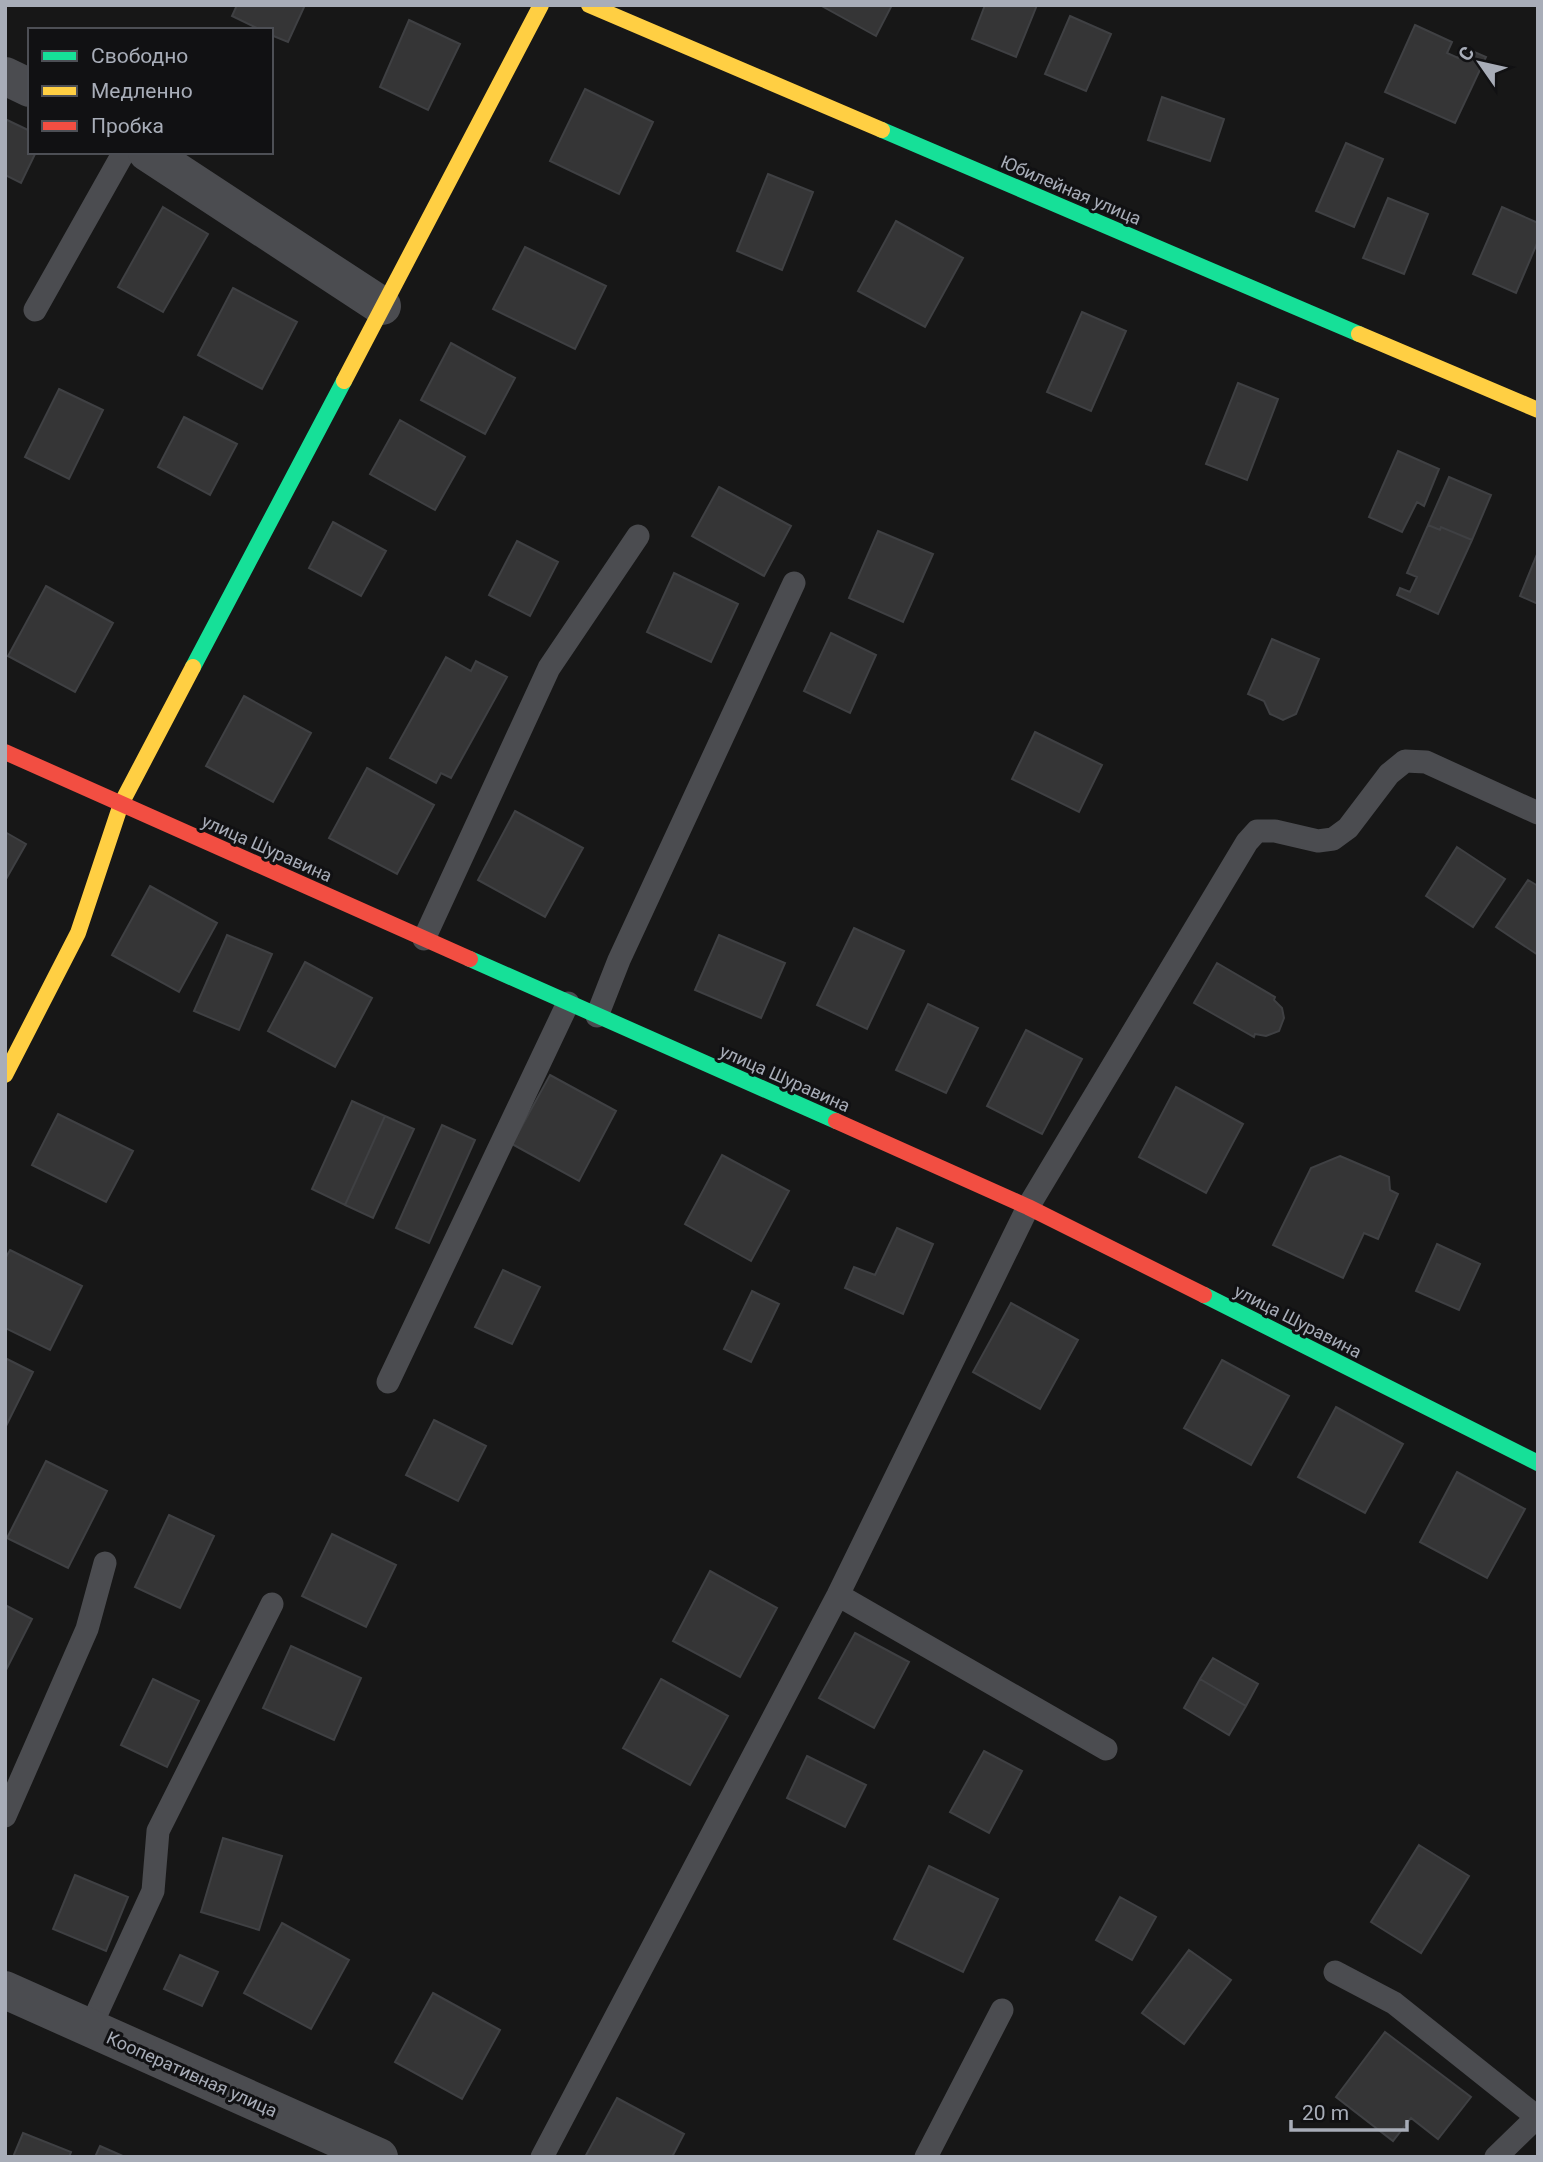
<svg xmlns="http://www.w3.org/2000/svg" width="1543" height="2162" viewBox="0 0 1543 2162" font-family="Roboto,sans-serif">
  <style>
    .building { fill: #353536; stroke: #3f4043; stroke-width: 2 }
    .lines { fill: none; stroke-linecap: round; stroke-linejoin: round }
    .lane { stroke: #4b4c50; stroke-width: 23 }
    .street { stroke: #4b4c50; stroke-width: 38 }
    .fast { stroke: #16e098; stroke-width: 16 }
    .slow { stroke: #ffcf43; stroke-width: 16 }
    .jam { stroke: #f24e42; stroke-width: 16 }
    .labels { text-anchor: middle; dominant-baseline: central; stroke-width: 6; stroke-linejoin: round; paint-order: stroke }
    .street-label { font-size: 18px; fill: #a8adb8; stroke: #111113 }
  </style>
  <rect width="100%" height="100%" fill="#171717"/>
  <path class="building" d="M237,5H305L288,42L271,35V30H261L232,16Z
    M820,5H892L876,36Z
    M985,5H1037L1016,57L972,39Z
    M1070,16L1111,34L1086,91L1045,74Z
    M409,20L460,44L428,110L380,87Z
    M1415,25L1452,42L1447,53L1458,58L1463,47L1486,57L1455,123L1385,92Z
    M585,89L653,122L619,194L550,161Z
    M1162,97L1224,119L1210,161L1148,140Z
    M5,119L30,131V152H36L21,183L5,175Z
    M1346,143L1383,159L1354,227L1316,211Z
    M768,174L813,192L782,270L737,251Z
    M1388,198L1428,214L1404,274L1363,258Z
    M163,207L208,234L163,312L118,287Z
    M1502,207L1538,223V241L1516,293L1473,274Z
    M896,221L963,258L925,327L858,291Z
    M525,247L606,286L575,349L493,309Z
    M233,288L297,322L262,389L198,355Z
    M1082,312L1126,331L1091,411L1047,392Z
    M451,343L515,378L485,434L421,400Z
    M1238,383L1278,399L1247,480L1206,464Z
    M59,389L103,410L69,479L25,457Z
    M184,417L237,444L210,495L158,467Z
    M400,420L465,457L435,510L370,474Z
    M1398,451L1439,469L1424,506L1417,502L1402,532L1369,517Z
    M1449,477L1491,495L1472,540L1441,527L1440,530L1428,525Z
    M719,487L791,526L764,576L692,536Z
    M333,522L386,551L361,596L309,568Z
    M1428,525L1440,530L1441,527L1472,540L1438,614L1397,595L1400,588L1410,592L1417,577L1407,573Z
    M878,531L933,554L903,622L849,598Z
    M517,541L558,562L530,616L489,595Z
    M1538,552V604L1520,596Z
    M674,573L738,604L711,662L647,632Z
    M46,586L113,623L75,692L8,656Z
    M831,633L876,655L850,713L804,691Z
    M1272,639L1319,659L1296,714L1283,720L1270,714L1264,701L1248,694Z
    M446,657L471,671L476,661L507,677L451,778L441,773L436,783L390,758Z
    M244,696L311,733L273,802L206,766Z
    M1035,732L1102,765L1079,812L1012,779Z
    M367,768L434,805L397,874L329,838Z
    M515,811L583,848L545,917L478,880Z
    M5,832L26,844L5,881Z
    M1457,847L1505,879L1473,927L1426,896Z
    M1528,880L1538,886V955L1496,927Z
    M150,886L217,923L179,992L112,955Z
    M854,928L904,951L867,1029L817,1005Z
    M227,935L272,954L239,1030L194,1011Z
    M719,935L785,963L761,1018L695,990Z
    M305,962L372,998L335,1067L268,1031Z
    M1217,963L1275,997L1274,1000L1282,1008L1284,1018L1279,1031L1266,1036L1255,1034L1254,1037L1194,1003Z
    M928,1004L978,1028L946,1093L896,1070Z
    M1026,1030L1082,1059L1042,1134L987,1106Z
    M550,1075L616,1111L579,1181L512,1144Z
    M1176,1087L1243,1124L1206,1193L1139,1157Z
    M352,1101L385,1116L345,1205L312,1189Z
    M58,1114L133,1151L106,1202L32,1165Z
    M385,1116L414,1129L373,1218L345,1205Z
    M442,1125L475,1140L429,1243L396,1228Z
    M722,1155L789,1191L751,1261L685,1224Z
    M1340,1156L1389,1177L1390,1190L1398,1194L1378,1239L1364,1233L1343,1278L1273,1245L1311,1168Z
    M897,1228L933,1244L903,1314L845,1288L854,1267L875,1275Z
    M1437,1244L1480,1264L1459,1310L1416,1291Z
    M10,1250L82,1286L50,1350L5,1328V1259Z
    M503,1270L540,1287L512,1344L475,1327Z
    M752,1291L779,1304L751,1362L724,1349Z
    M1011,1303L1078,1340L1040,1409L973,1372Z
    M5,1358L33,1372L5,1428Z
    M1222,1360L1289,1396L1251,1465L1184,1428Z
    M1336,1407L1403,1444L1365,1513L1298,1477Z
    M434,1420L486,1446L458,1501L406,1475Z
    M46,1461L107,1491L68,1568L7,1538Z
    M1457,1472L1525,1509L1487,1578L1420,1542Z
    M169,1515L214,1536L180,1608L135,1587Z
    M332,1534L396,1565L366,1627L302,1596Z
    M710,1571L777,1608L740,1677L673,1641Z
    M5,1605L32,1619L5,1672Z
    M855,1633L909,1662L874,1728L819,1698Z
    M291,1646L361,1678L334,1740L263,1708Z
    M1213,1658L1258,1684L1246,1706L1200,1679Z
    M153,1679L199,1701L167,1767L121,1745Z
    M661,1679L728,1716L690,1785L623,1748Z
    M1200,1679L1246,1706L1229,1735L1184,1708Z
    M984,1751L1022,1771L989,1833L950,1812Z
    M807,1756L866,1785L845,1827L787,1798Z
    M223,1838L282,1856L259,1930L201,1912Z
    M1419,1845L1469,1876L1421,1953L1371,1922Z
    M929,1866L998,1899L963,1972L894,1939Z
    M75,1875L128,1897L106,1951L53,1929Z
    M1120,1897L1156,1917L1132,1960L1096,1940Z
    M282,1923L349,1960L311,2029L244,1993Z
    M1189,1950L1231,1980L1184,2044L1142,2013Z
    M180,1955L218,1972L202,2006L164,1989Z
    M433,1993L500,2030L462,2099L395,2062Z
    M1385,2032L1471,2097L1438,2139L1411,2118L1393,2141L1336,2097Z
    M617,2098L684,2134L672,2157H585Z
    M23,2133L71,2152L69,2157H13Z
    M100,2146L125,2157H95Z"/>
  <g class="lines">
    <path class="lane" d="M35,310L124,152
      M424,939L549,668L638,536
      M597,1016L619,960L794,583
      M388,1382L568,1003
      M838,1595L1106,1749
      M5,1816L87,1629L105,1563
      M1335,1972L1394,2003L1537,2117
      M90,2028L153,1891L158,1831L272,1604
      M542,2157L838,1595L1028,1207L1247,842L1257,831H1275L1318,841L1333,839L1348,828L1389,774L1405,761L1426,762L1538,813
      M926,2157L1002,2010
      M1496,2157L1538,2116"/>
    <path class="street" d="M5,76L30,88
      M147,152L382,306
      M5,1990L379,2157"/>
    <path class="fast" d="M882,130L1359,334
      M193,667L344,381
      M470,959L836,1121
      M1204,1295L1538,1463"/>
    <path class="slow" d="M589,5L882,130
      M1359,334L1538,410
      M344,381L541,5
      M5,1075L78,933L121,804L193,667"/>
    <path class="jam" d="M5,752L470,959
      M836,1121L1028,1207L1204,1295"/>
  </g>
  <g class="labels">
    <g class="street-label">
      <text transform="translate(1071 190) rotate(23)">Юбилейная улица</text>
      <text transform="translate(267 848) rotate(24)">улица Шуравина</text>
      <text transform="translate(785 1078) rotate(24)">улица Шуравина</text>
      <text transform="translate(1298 1321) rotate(27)">улица Шуравина</text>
      <text transform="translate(192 2074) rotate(24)">Кооперативная улица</text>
    </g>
  </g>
  <rect width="1543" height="2162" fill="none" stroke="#a8adb8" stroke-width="14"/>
  <rect x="28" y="28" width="245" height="126" fill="#111113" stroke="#4d4f55" stroke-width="2"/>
  <rect x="42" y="51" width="35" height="10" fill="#16e098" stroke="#4d4f55" stroke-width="2"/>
  <text x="91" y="63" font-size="21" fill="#a8adb8">Свободно</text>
  <rect x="42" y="86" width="35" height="10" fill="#ffcf43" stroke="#4d4f55" stroke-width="2"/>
  <text x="91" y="98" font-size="21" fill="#a8adb8">Медленно</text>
  <rect x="42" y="121" width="35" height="10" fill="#f24e42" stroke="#4d4f55" stroke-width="2"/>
  <text x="91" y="133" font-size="21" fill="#a8adb8">Пробка</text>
  <g transform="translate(1480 63) rotate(304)" stroke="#111113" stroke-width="5" paint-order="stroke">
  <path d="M0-5L12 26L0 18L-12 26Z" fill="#a8adb8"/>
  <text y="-10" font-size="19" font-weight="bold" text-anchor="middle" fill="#a8adb8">С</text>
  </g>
  <path d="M1291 2120v10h116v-10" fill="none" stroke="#a8adb8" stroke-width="3.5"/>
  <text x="1302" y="2120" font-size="21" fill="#a8adb8" stroke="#111113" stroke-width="5" paint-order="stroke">20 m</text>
</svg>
